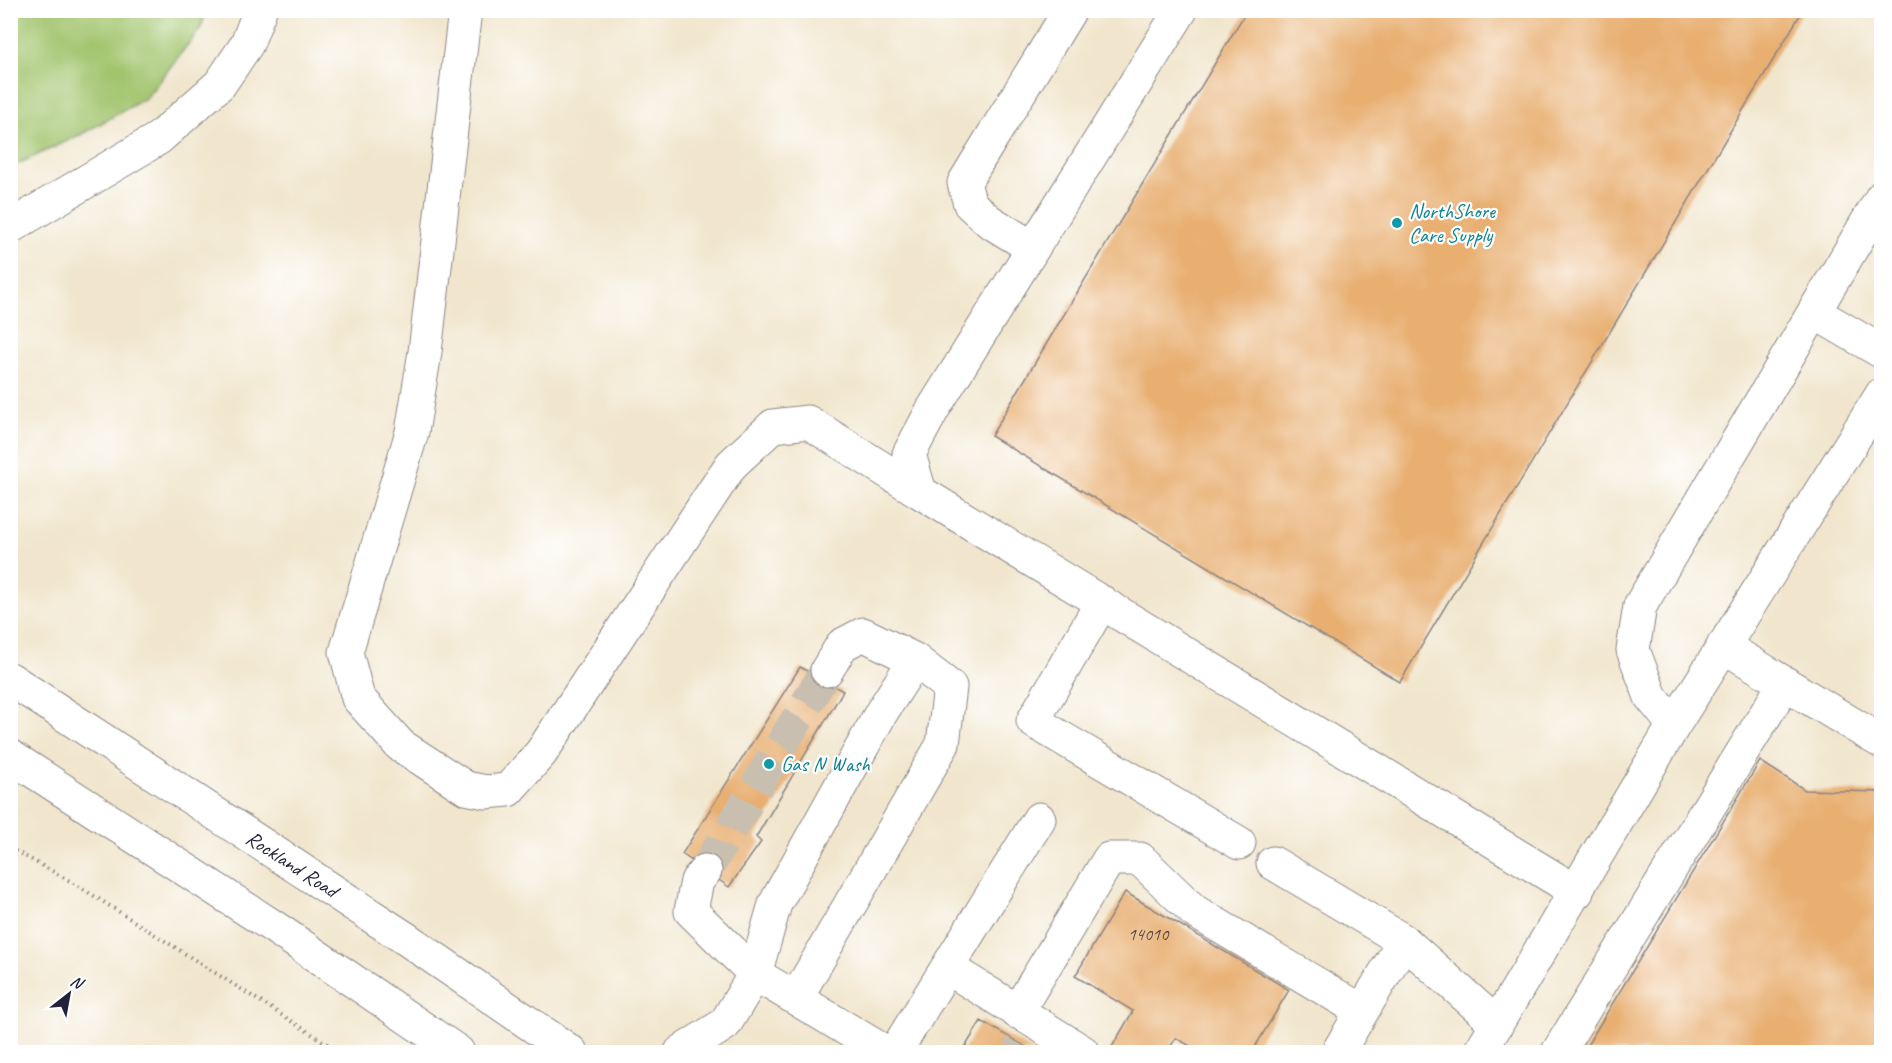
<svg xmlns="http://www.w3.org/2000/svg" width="1892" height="1063" viewBox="0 0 1892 1063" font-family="Caveat,sans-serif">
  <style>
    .green { fill: #a2c46d; stroke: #627354; stroke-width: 1.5 }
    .building { fill: #e8af71 }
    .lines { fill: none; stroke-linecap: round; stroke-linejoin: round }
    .minor-tunnel { stroke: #c8bfb0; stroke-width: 33; stroke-dasharray: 33 16; stroke-linecap: butt }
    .minor-casing { stroke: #8a8484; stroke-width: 35 }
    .major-casing { stroke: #8a8484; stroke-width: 35 }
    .highway-casing { stroke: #8a8484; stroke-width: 35 }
    .path { stroke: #8a8484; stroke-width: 4; stroke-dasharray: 1.5 4.5; stroke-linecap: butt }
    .minor { stroke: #fff; stroke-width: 33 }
    .major { stroke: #fff; stroke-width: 33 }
    .highway { stroke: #fff; stroke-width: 33 }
    .culture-dot { fill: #0f9aa8; stroke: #fff; stroke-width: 2 }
    .labels { text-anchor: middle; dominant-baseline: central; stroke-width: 4.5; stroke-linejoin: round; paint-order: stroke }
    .number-label { font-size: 18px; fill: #544548 }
    .culture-label { font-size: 21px; fill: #0d838f; stroke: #fff; text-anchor: start }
    .street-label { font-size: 21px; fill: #22223b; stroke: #fff }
  </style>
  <rect width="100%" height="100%" fill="#fff"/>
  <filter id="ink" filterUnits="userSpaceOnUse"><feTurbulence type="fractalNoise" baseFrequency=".0167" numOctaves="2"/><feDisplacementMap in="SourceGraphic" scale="12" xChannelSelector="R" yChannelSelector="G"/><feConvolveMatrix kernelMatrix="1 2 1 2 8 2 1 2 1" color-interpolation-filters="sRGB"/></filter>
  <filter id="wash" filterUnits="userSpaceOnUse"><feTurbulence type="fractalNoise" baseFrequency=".008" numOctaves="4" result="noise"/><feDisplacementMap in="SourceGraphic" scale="24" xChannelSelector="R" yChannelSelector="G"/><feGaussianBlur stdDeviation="1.35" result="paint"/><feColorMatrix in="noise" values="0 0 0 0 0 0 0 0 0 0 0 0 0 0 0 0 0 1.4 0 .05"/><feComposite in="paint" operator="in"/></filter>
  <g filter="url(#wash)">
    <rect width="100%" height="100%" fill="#f1e6cd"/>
    <path class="green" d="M11,10H207V11L200,29L146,98L80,135L11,167Z"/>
    <g id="blocks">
      <path class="building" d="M1247,10H1803L1400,682L991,436Z
        M800,667L843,691L756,837L761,842L729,887L682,854Z
        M1760,761L1805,790L1882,792V1052H1583Z
        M1125,892L1289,990L1252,1052H1201L1176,1038L1167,1052H1109L1133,1011L1075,976Z
        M981,1021L1035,1052H962Z"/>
    </g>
  </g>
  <g filter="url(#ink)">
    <use href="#blocks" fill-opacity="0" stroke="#8a8484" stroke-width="1.5"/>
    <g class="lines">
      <path class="minor-tunnel" d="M705,871L827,670
        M1018,1052L1022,1045"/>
      <g class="minor-casing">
        <path id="minor" d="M465,10L425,352L412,432L346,652L358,698L400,745L466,788L486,792L508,790L541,753L731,465L773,426L808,422L920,492
          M1181,10L933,409L909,454L920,492L1577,892
          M1033,248L989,221L970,204L964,183L1070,10
          M1814,312L1882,352
          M1102,602L1033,721L1239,843
          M1723,646L1882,742
          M1674,725L1651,697L1633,650L1640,606L1882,197
          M1273,863L1404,941L1338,1052
          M705,871L697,881L691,911L755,974L775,904L881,713L915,660
          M1404,941L1497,1024
          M948,968L1083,1052
          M796,998L943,744L950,687L915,660L863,634L842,645L827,670
          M1017,1012L1109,859H1140L1194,911L1362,1011
          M681,1052L725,1024L755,974L885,1052
          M895,1052L1039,819
          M1480,1052L1674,725L1882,394
          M1558,1052L1785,683"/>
      </g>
      <g class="major-casing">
        <path id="major" d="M10,679L408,940L571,1052
          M10,756L274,927L458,1052"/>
      </g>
      <g class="highway-casing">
        <path id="highway" d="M10,227L159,138L220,84L247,44L260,10"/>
      </g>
      <path class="path" d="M10,848L72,882L340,1052"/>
      <use href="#minor" class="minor"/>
      <use href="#major" class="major"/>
      <use href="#highway" class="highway"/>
    </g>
  </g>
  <g class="culture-dot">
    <circle cx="1397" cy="223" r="6"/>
    <circle cx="769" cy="764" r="6"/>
  </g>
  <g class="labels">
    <g class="number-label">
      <text x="1148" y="934">14010</text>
    </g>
    <g class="culture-label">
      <text x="1409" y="211">NorthShore<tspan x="1409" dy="24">Care Supply</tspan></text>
      <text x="781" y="764">Gas N Wash</text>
    </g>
    <g class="street-label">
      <text transform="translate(292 864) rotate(33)">Rockland Road</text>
    </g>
  </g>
  <rect width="1892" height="1063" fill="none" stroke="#fff" stroke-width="36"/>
  <g transform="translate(69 994) rotate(31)" stroke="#ffffff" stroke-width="4.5" paint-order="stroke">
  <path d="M0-4.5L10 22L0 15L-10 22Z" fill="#22223b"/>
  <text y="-9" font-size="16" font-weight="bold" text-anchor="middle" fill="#22223b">N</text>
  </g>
</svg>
